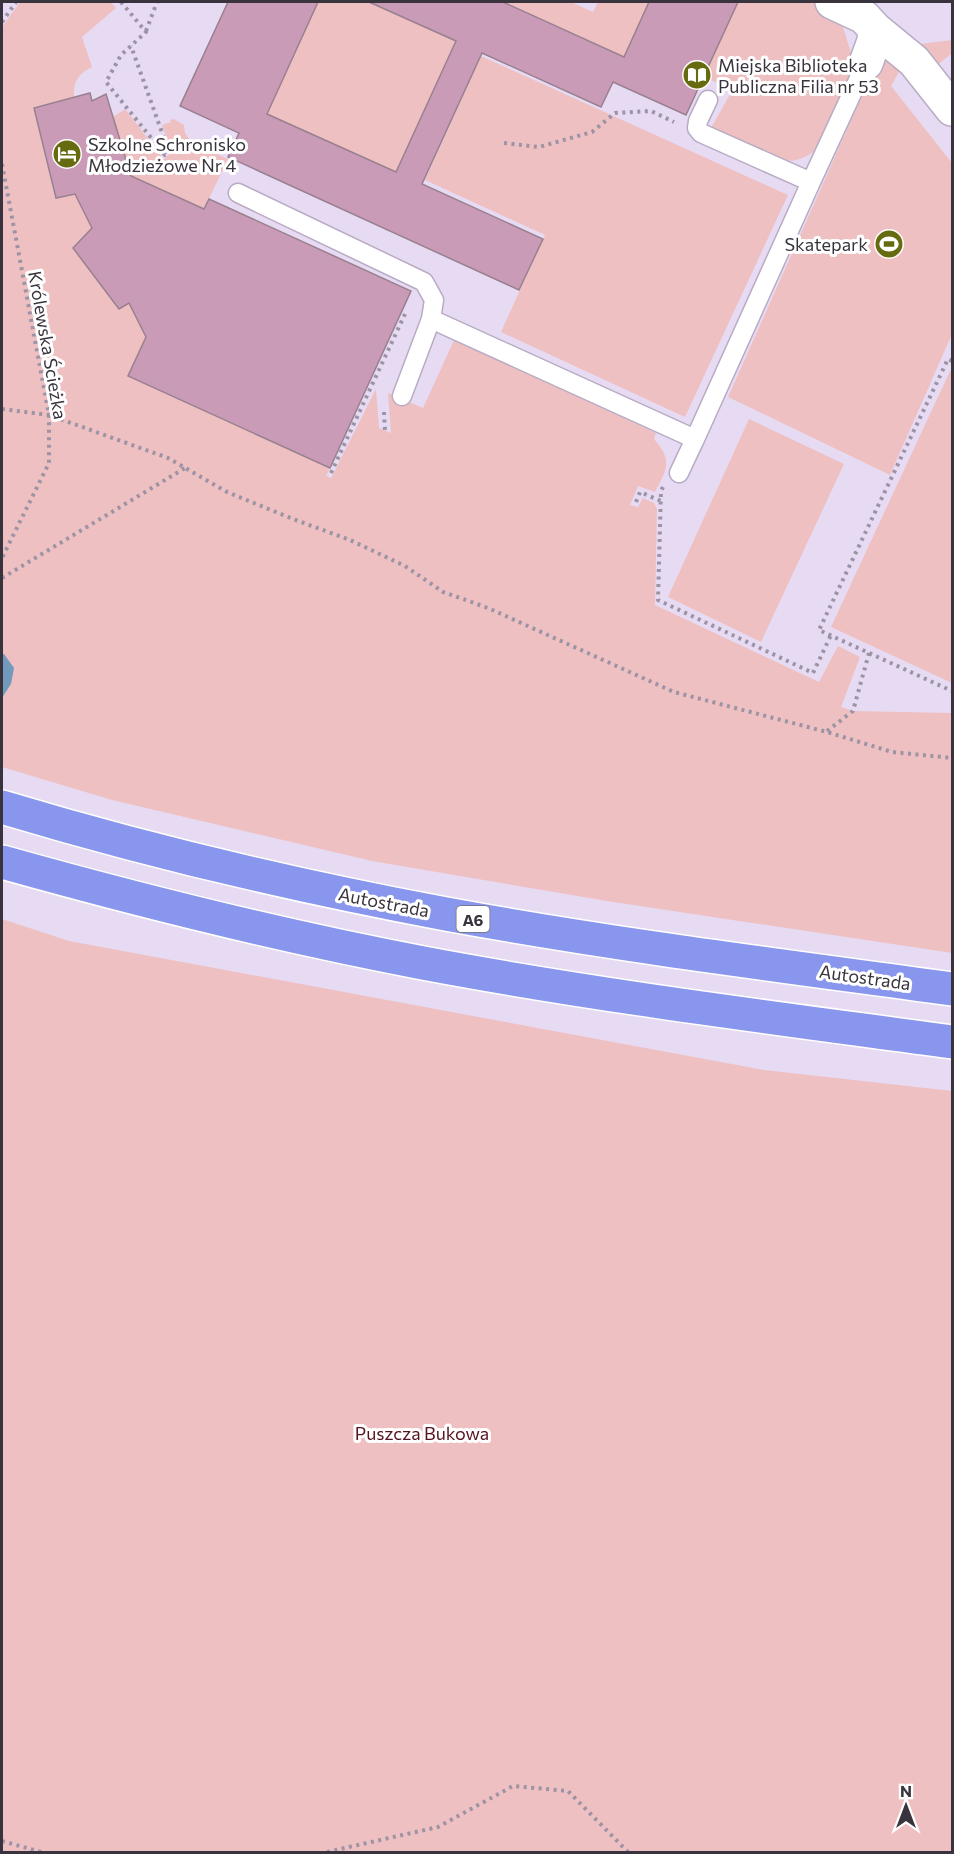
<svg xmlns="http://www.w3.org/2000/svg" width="954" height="1854" viewBox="0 0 954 1854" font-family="Commissioner,sans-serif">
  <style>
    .green { fill: #eec0c2 }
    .water { fill: #729abb }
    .building { fill: #c99bb7; stroke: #99808f; stroke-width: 1.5 }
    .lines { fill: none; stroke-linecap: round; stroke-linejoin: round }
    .lane-casing { stroke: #b8acc4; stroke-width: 21 }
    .street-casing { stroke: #b8acc4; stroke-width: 36 }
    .highway-casing { stroke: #fff; stroke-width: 36 }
    .path { stroke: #9c93a5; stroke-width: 4; stroke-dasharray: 3 4.5; stroke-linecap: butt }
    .lane { stroke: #fff; stroke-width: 18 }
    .street { stroke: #fff; stroke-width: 33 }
    .highway { stroke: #8996ee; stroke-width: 33 }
    .labels { text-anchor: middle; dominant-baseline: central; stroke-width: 6; stroke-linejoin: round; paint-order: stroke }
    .shield { fill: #fff; stroke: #747076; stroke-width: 1.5 }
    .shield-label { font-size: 16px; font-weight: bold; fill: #38333c }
    .poi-label { font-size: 18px; fill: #38333c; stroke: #fff; text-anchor: start }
    .street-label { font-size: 18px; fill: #38333c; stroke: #fff }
    .park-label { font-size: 18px; fill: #55131f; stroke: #fff }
  </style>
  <rect width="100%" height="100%" fill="#e7daf3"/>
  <path class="green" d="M20,2H111L116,8L82,37L92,67C78,74 73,82 74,97L33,108L45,132L40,134L55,198L75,194L92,228L73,248L119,309L129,303L146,337L128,376L330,468L326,476L331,478L376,389L379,428L391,433L388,393L423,408L455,338L656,433L654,439C673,461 667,469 655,492L638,486L630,505L638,507L643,498L654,503L657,509L655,605L819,682L838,646L860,657L841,707L853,711L952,713V953L607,901L372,861L112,800L2,767V698L11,684L2,654V27Z
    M318,2H369L456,41L396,172L267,114Z
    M509,2H571L593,12L598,2H649L624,57L508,4Z
    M738,2H811L843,16L841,21L852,56L851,72L816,150C805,158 798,161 784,161L711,128L733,89L703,77Z
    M952,40V56L951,54L934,68L912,45Z
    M481,56L788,195L685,417L501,332L545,235L425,180Z
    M885,58L900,70L891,86L952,163V334L890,475L728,397L875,67Z
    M125,109L164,159L172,152L162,125L171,122L170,120L174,119L184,125L185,133L192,143L228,159L204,209L131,176L113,117Z
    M950,371L952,372V683L831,627Z
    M749,419L844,464L761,642L668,597Z
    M2,919L69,941L764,1070L952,1091V1852H2Z"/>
  <path class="water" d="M2,654H4L14,668L11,684L2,698Z"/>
  <path class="building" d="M228,2H318L267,114L396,172L456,41L369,2H503L624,57L649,2H738L686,115L613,82L601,107L482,53L422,184L543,239L519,290L228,157L239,133L180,106Z
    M90,93L92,101L106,94L131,176L204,209L209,199L411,291L330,468L128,376L146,337L129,303L119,309L73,248L92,228L75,194L56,198L34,108Z"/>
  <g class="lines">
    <g class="lane-casing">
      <path id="lane" d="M708,100L698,121L697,128L701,133L811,182L866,63
        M238,193L424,282L434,300L431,319L402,396
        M431,319L695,439L811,182
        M679,473L695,439"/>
    </g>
    <g class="street-casing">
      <path id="street" d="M832,2L864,17L875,29L914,61L952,109
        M866,63L874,41L875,29"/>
    </g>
    <g class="highway-casing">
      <path id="highway" d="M2,807C148,851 296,886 446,914C614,945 784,966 952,989
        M2,862C141,901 281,936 423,963C598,996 776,1018 952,1042"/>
    </g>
    <path class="path" d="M121,2L146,32L121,55L106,82L165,155L169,152L131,46
      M2,22L16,2
      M146,31L157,2
      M504,143L539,147L592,132L615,113L651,111L674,122
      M2,164L49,415V463L2,558
      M952,361L948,359L819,630L952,691
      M2,409L49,415L168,458L227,492L293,519L350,540L405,566L443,592L488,608L674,692L827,732L892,752L952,758
      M384,412L385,431
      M331,473L405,314
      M663,487L661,491L658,600L813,673L831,635
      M636,502L640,492L661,501
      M2,578L185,468
      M827,731L853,711L869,653
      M2,1841L41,1852
      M327,1852L438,1827L513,1786L568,1791L628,1852"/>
    <use href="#lane" class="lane"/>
    <use href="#street" class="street"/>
    <use href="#highway" class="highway"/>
  </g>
  <defs>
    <g id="library-disc" transform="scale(1.5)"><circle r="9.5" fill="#666b0f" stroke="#fff"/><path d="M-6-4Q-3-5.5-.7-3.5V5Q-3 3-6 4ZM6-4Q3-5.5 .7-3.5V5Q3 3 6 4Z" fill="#fff"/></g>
    <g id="hotel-disc" transform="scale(1.5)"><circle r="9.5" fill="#666b0f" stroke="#fff"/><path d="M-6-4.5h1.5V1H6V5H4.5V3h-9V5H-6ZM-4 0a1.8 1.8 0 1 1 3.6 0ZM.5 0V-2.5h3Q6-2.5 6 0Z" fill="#fff"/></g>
    <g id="stadium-disc" transform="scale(1.5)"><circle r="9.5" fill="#666b0f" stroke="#fff"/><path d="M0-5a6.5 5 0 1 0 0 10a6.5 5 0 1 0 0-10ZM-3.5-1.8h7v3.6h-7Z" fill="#fff"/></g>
  </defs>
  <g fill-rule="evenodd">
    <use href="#library-disc" x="697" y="75"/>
    <use href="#hotel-disc" x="67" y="154"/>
    <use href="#stadium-disc" x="889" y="244"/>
  </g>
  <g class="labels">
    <rect class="shield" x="456.5" y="906" width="33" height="26" rx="4.5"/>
    <g class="shield-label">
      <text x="473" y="919">A6</text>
    </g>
    <g class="poi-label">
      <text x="718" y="65">Miejska Biblioteka<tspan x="718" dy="21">Publiczna Filia nr 53</tspan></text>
      <text x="88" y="144">Szkolne Schronisko<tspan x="88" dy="21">Młodzieżowe Nr 4</tspan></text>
      <text x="868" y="244" text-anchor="end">Skatepark</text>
    </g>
    <g class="street-label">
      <text transform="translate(48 345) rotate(80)">Królewska Ścieżka</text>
      <text transform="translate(384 902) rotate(11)">Autostrada</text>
      <text transform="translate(865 977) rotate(8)">Autostrada</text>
    </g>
    <g class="park-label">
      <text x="422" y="1433">Puszcza Bukowa</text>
    </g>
  </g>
  <rect width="954" height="1854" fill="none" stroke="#38333c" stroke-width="6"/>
  <g transform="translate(906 1806)" stroke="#ffffff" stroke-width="4.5" paint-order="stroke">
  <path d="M0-4.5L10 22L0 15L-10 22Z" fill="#38333c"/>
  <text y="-9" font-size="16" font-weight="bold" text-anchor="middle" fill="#38333c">N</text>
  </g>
</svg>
